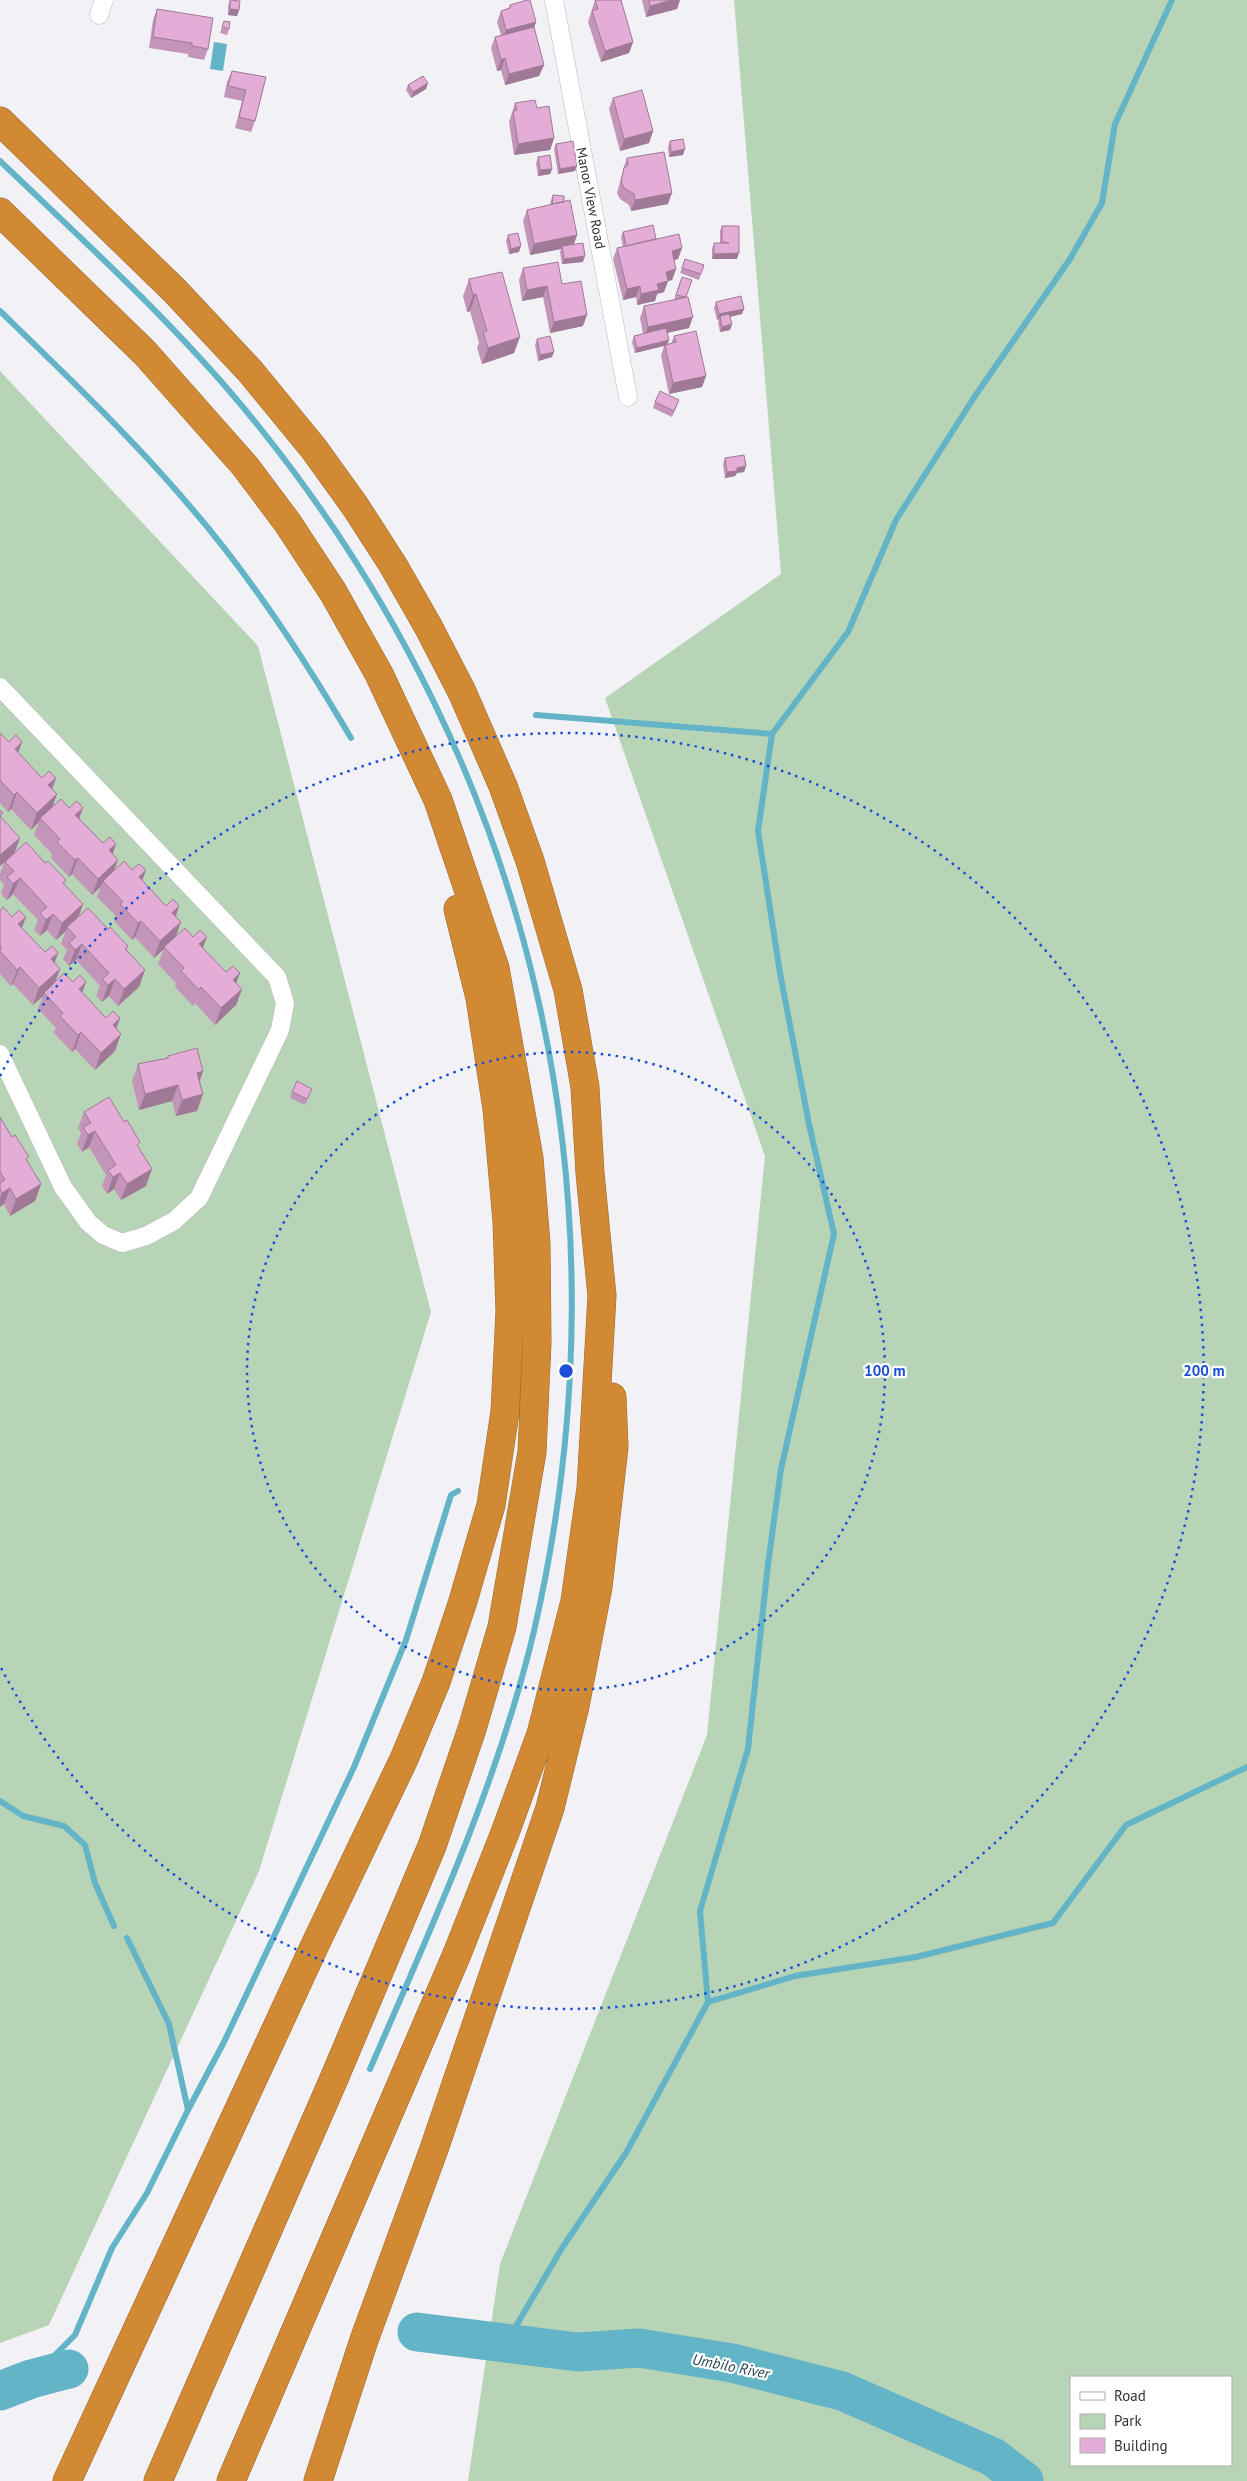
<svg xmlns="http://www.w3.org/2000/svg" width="1247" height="2481" viewBox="0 0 1247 2481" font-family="'PT Sans',sans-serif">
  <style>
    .green { fill: #b8d4b6; fill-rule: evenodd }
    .water { fill: #63b4c7 }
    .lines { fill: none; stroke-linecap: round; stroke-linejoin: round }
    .stream { stroke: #63b4c7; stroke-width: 6 }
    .river { stroke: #63b4c7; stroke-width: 39 }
    .street-casing { stroke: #b9b9bd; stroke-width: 19 }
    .highway-casing { stroke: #9a6b34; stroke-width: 29 }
    .street { stroke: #fff; stroke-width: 18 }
    .highway { stroke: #d18934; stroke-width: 28 }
    .wall { fill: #c395b9 }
    .shaded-wall { fill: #9f7996 }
    .building { fill: #e3add7; stroke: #9f7996 }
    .ring { fill: none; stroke: #1d4ed8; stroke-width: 2.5; stroke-dasharray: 2.5 5 }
    .labels { text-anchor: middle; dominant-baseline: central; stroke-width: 4.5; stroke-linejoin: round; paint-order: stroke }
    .street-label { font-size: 14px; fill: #333334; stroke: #fff }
    .water-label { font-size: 15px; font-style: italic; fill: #1f454e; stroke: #fff }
    .centre { fill: #1d4ed8; stroke: #fff; stroke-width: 2.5 }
    .ring-label { font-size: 15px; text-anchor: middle; font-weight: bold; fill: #1d4ed8; stroke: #fff; stroke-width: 4.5; stroke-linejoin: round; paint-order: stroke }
  </style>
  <rect width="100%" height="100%" fill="#f2f2f6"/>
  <path class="green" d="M734,0H1247V2481H468L500,2264L707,1735L765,1156L605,698L781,574ZM1231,2377V2465H1071V2377Z
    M0,371L258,646L431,1312L259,1871L49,2325L0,2343Z"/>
  <path class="water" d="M214,42L227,44L223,71L210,69Z"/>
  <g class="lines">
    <path class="stream" d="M0,161C89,246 183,331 260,428C536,772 633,1201 534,1631C498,1783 432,1926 370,2069
      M0,311C64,373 129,435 187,503C250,575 303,656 351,738
      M536,715L772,734
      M0,1801L23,1816L64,1826L85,1845L95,1883L114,1926
      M708,2002L795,1976L916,1957L1053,1923L1126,1825L1247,1767
      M188,2110L224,2042L354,1767L406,1640L451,1495L458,1491
      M506,2343L562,2248L626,2153L708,2002L700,1911L748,1749L768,1564L781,1469L834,1234L809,1124L780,973L758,831L772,734L848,632L896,520L975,396L1070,259L1102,203L1115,124L1172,0
      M31,2379L75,2335L112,2248L147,2193L188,2110L169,2024L127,1938"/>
    <path class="river" d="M417,2332L578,2352L639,2348L732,2363L783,2376L842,2391L993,2457L1024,2481
      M0,2391L31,2379L69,2369"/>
    <g class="street-casing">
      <path id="street" d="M554,0L628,397
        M99,15L104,0
        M0,687L277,977L285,1003L280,1030L199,1198L174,1221L146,1236L122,1243L103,1235L88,1222L63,1187L0,1054"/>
    </g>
    <g class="highway-casing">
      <path id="highway" d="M0,121L175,291L250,371L314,449L355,506L393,565L429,628L462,692L503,786L530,861L568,990L585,1087L590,1173L602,1296L591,1488L575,1601L541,1734L506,1830L457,1954L231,2481
        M0,212L145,353L245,466L287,522L333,592L379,674L438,800L495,968L529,1158L536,1244L537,1342L532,1452L502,1627L472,1729L432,1846L333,2081L158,2481
        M67,2481L314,1947L404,1759L436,1682L463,1601L491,1505L505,1412L510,1311L507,1221L497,1109L480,998L458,909
        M318,2481L364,2340L434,2149L550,1808L575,1706L598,1587L614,1447L612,1397"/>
    </g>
    <use href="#street" class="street"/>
    <use href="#highway" class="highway"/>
  </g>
  <path class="wall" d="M230,0L239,10L237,16L228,15V6Z
    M595,0L633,42L629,53L601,62L588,22Z
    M642,0H680L677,9L646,17Z
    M510,5L536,22L534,28L544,65L539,76L505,85L501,70L497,71L491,48L495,37L501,35L497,22L501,11L508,9Z
    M157,9L208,49L204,60L188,57V54L149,48L153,20Z
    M224,21L229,29L227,35L220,33Z
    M232,71L266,77L255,121L251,132L235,128L242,101L224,97L227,82Z
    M428,83L426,89L411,98L406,90L408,85Z
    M613,98L653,131L649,143L620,151L609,109Z
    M515,103L537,108L554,138L550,150L514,155L509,122Z
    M670,141L683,155L669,157L668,147Z
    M556,144L575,171L558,174L554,149Z
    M538,157L552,169L550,174L538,176L536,163Z
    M627,158L668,204L631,211L629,205L620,199L617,193L623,171V169Z
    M553,195L564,202L577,235L574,244L583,262L562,264L560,252L561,249L530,255L523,221L527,210L550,205L551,200Z
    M722,226L737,259H712V249L714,243H720V231Z
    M623,232L656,239L682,248L678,259L674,260L676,269L672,280L668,281L664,292L657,294L655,301L637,305L636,297L623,300L613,259L617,248L623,247L621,237Z
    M508,235L519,252L509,254L506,241Z
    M685,259L704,265L699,280L680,273Z
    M523,268L562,284L583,326L550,333L543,297L522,301L519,280Z
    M469,279L514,353L482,364L477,348L479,343L470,311L467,312L463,296Z
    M680,282L686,297L689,328L667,333L669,340L667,345L671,344L674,336L706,376L702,387L669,394L661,356L664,346L635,353L632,342L634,336L643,334L640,318L644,306L674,300Z
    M716,302L742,314L730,317L732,324L730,330L720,332L718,322L719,319L717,320L714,308Z
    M537,339L552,357L538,361L535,345Z
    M655,402L677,406L672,417L653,408Z
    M725,458L746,466L744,472L737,473L735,476L725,478L723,464Z
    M0,733L42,778H56L52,789V807L83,808L79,818L103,843L116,844L113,854L114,871L142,881L166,906H179L176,917V937L203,948L242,989L236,1005L215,1025L195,1003L193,1006L175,987L176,983L158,964L164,949L154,958L135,937L132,940L114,921L116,916L97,897L101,886L92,895L72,874L69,877L51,858L52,854L34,835L39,822L31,830L11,809L8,812L0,803Z
    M0,810L1,818L14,853L45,863L66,880L64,885L83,904L78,917L108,929L128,946L127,950L145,970L139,987L118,1006L109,996L102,1002L96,996L100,986L76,960L69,966L63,959L67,950L61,944L66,931L56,940L47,930L40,936L34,930L38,920L13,894L7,900L1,894L4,884L0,880V874L4,862L0,866Z
    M0,911L22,928L45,952L58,953L55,963V982L83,993L106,1018H120L116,1029L115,1051L95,1070L75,1049L72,1052L54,1033L56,1028L38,1009L43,996L33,1005L13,984L11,986L0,974Z
    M168,1056L203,1071L200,1081L203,1094L197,1111L176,1116L172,1101L139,1110L132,1081L138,1064L167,1058Z
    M312,1089L305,1105L290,1098L292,1092Z
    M84,1112L138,1147L146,1186L121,1200L114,1189L107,1194L102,1186L106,1175L89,1147L82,1152L77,1144L81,1133L78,1128Z
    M0,1117L41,1184L35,1201L10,1216L4,1204L0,1207Z"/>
  <path class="shaded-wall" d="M672,0H680L677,9L646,17L650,6Z
    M230,9L239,10L237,16L228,15Z
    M536,22L532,33L502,41L506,30Z
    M633,42L629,53L601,62L605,51Z
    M505,58L501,70L497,71L501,60Z
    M544,65L539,76L505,85L509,74Z
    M428,83L426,89L411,98L413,92Z
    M653,131L649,143L620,151L624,139Z
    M554,138L550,150L514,155L518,144Z
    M685,149L683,155L669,157L671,152Z
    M577,166L575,171L558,174L560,169Z
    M552,169L550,174L538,176L540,170Z
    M672,193L668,204L631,211L635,200Z
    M577,235L573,246H562L561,249L530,255L534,244Z
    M521,246L519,252L509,254L511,249Z
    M682,248L678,259L668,262L672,251Z
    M739,253L737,259H712L714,254Z
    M585,256L583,262L562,264L564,259Z
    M676,269L672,280L668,281L664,292L657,294L655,301L637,305L641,294L657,284L666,272Z
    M547,286L543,297L522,301L527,290Z
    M640,286L636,297L623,300L627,289Z
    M476,294L470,311L467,312L473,295Z
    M744,309L742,314L720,319V316L719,319L717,320L719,314Z
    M587,315L583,326L550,333L554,322Z
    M693,317L689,328L644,338L648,327Z
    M732,324L730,330L720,332L722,327Z
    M520,337L514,353L482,364L488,348Z
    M669,340L667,345L635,353L637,348Z
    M554,352L552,357L538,361L540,355Z
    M706,376L702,387L669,394L673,383Z
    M746,466L744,472L737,473L735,476L725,478L727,472L737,468Z
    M22,742L16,759L15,749Z
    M56,778L50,795L48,785Z
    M17,792L11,809L8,812L14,795Z
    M57,794L51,811L40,818L39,822L31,830L37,813Z
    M83,808L77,824L75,815Z
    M20,838L14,854L0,866V855Z
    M116,844L110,860L109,850Z
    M78,858L72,874L69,877L75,860Z
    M118,860L112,876L103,881L101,886L92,895L98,879Z
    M146,870L140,887L139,877Z
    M20,878L13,894L7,900L13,884Z
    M83,904L77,921L67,927L66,931L56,940L62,923Z
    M179,906L173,923L172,913Z
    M53,914L47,930L40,936L46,920Z
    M26,917L20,933L18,924Z
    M141,921L135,937L132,940L138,923Z
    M181,922L175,939L164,947V949L154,958L160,941Z
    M207,937L201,953L199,944Z
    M82,944L76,960L69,966L75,950Z
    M58,953L52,969L51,959Z
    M20,967L13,984L11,986L17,970Z
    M60,969L54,985L44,993L43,996L33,1005L39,988Z
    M145,970L139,987L118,1006L124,989Z
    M240,973L234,989L233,980Z
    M115,979L109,996L102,1002L108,985Z
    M86,982L80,999L79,989Z
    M242,989L236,1005L215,1025L221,1008Z
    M120,1018L114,1035L113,1025Z
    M81,1032L75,1049L72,1052L78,1035Z
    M121,1034L115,1051L95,1070L101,1053Z
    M203,1071L197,1088V1073Z
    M178,1085L172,1101L139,1110L145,1094Z
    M203,1094L197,1111L176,1116L182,1100Z
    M95,1131L89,1147L82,1152L88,1135Z
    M152,1169L146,1186L121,1200L127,1184Z
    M120,1173L114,1189L107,1194L113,1177Z
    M41,1184L35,1201L10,1216L16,1199Z
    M10,1188L4,1204L0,1207V1198L2,1193Z"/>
  <path class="building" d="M230,0L240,1L239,10L230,9Z
    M527,0H530L536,22L506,30L501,11L510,8V5Z
    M595,0H621L633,42L605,51L592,11L598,9Z
    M649,0H672L650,6Z
    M157,9L213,18L208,49L192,46V43L153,37Z
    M224,21L230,22L229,29L222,27Z
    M534,27L544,65L509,74L505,58L501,60L495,37Z
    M232,71L266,77L255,121L239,117L246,90L228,86Z
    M423,76L428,83L413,92L408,85Z
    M642,90L653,131L624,139L613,98Z
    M535,100L537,108L549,106L554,138L518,144L513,111L517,110L515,103Z
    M683,139L685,149L671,152L670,141Z
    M573,141L577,166L560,169L556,144Z
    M664,152L672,193L635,200L634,194L624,188L621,181L624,168L628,165L627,158Z
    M550,155L552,169L540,170L538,157Z
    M553,195L564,196V202L552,204Z
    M570,200L577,235L534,244L527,210Z
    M653,225L656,239L626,246L623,232Z
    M722,226H739V253L714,254V243H729L722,242Z
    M518,233L521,246L511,249L508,235Z
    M679,234L682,248L672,251L676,269L666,272L668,281L657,284L659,290L641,294L640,286L627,289L617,248Z
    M583,243L585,256L564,259L562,246Z
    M685,259L704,265L701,274L682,268Z
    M558,262L562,284L581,281L587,315L554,322L547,286L527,290L523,268Z
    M502,272L520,337L488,348L483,332L487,331L476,294L473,295L469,279Z
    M682,277L692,280L686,297L676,295Z
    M741,296L744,309L719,314L716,302Z
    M688,297L693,317L648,327L644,306Z
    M729,314L732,324L722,327L720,316Z
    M666,328L669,340L637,348L634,336Z
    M696,331L706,376L673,383L665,345L676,342L674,336Z
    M550,336L554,352L540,355L537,339Z
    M660,391L679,400L674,411L655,402Z
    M744,455L746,466L737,468V471L727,472L725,458Z
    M0,733L9,742L16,735L22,742L15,749L42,778L49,771L56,778L48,785L57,794L37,813L17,792L14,795L0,780Z
    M61,799L69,808L77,801L83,808L75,815L103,843L110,837L116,844L109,850L118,860L98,879L78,858L75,860L57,842L60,839L40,818Z
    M0,810L3,813L0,816Z
    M0,816L20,838L0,855Z
    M26,842L45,863L48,861L66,880L63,883L83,904L62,923L53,914L46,920L40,913L47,907L20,878L13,884L7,877L14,871L5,862Z
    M124,861L132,870L139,864L146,870L139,877L166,906L173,899L179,906L172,913L181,922L160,941L141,921L138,923L120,904L123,902L103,881Z
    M3,907L12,917L19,910L26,917L18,924L45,952L52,946L58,953L51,959L60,969L39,988L20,967L17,970L0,951V950L2,948L0,946V911Z
    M88,908L108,929L110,927L128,946L125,949L145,970L124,989L115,979L108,985L102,979L109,973L82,944L75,950L69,943L76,937L67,927Z
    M185,928L193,937L200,930L207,937L199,944L226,972L233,966L240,973L233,980L242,989L221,1008L201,987L199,990L181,971L184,968L164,947Z
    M64,973L73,982L80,975L86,982L79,989L106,1018L113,1011L120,1018L113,1025L121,1034L101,1053L81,1032L78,1035L60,1016L63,1013L44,993Z
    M197,1048L203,1071L197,1073L203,1094L182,1100L178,1085L145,1094L138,1064L168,1058V1056Z
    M297,1081L312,1089L307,1099L292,1092Z
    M109,1097L124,1122L127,1120L140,1142L137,1145L152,1169L127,1184L120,1173L113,1177L108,1170L116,1165L95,1131L88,1135L83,1127L91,1123L84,1112Z
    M0,1117L12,1137L15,1135L29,1157L26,1159L41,1184L16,1199L10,1188L2,1193L0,1189V1183L5,1180L0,1172Z"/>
  <g class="ring">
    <circle cx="566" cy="1371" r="319"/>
    <path d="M0 1076A638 638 0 1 1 0 1666"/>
  </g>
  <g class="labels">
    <g class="street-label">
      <text transform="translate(591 198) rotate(79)">Manor View Road</text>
    </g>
    <g class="water-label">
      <text transform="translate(731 2366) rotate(11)">Umbilo River</text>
    </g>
  </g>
  <circle cx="566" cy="1371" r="8" class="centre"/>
  <g class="ring-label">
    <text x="885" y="1376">100 m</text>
    <text x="1204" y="1376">200 m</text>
  </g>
  <rect x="1070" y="2376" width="162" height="90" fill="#ffffff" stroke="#adadae"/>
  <rect x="1080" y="2392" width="25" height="8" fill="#ffffff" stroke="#adadae"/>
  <text x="1114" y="2401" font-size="15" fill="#333334">Road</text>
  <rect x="1080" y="2414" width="25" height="15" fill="#b8d4b6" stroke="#adadae"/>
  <text x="1114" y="2426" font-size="15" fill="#333334">Park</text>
  <rect x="1080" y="2438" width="25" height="15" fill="#e3add7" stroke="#adadae"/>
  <text x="1114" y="2451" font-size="15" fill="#333334">Building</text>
</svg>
